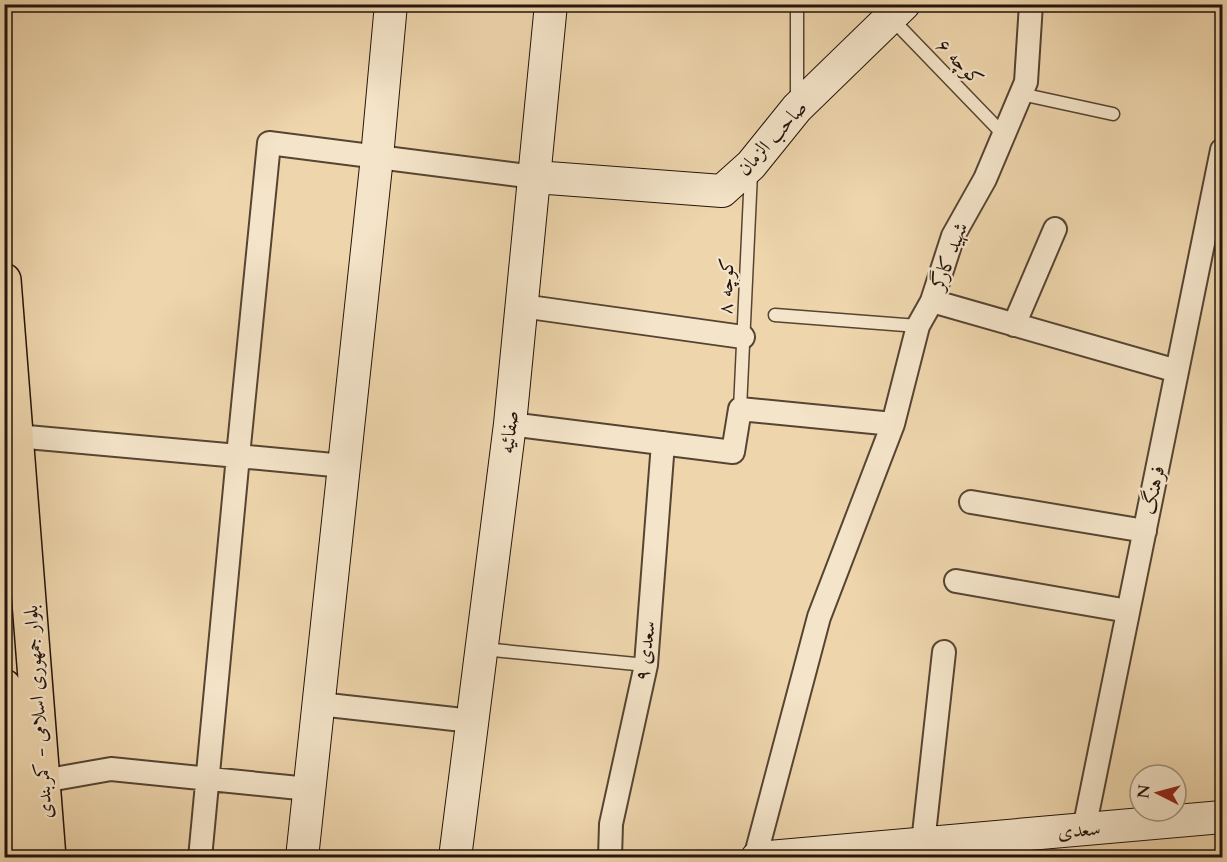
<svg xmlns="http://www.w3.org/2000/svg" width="1227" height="862" viewBox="0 0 1227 862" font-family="Cardo,Amiri,serif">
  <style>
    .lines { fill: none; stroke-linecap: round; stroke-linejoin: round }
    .lane-casing { stroke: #564433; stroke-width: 15 }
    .street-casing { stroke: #564433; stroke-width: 26 }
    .secondary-casing { stroke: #24140b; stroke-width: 34 }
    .primary-casing { stroke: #24140b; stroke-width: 36 }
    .lane { stroke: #f4e4c9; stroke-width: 12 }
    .street { stroke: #f4e4c9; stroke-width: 22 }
    .secondary { stroke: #f4e4c9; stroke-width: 32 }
    .primary { stroke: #eed5ac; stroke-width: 33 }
    .labels { text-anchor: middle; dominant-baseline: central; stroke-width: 4.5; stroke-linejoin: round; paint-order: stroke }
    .street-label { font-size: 20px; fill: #24140b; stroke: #f4e4c9 }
  </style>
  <rect width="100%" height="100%" fill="#eed5ac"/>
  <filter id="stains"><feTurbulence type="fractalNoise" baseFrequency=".00333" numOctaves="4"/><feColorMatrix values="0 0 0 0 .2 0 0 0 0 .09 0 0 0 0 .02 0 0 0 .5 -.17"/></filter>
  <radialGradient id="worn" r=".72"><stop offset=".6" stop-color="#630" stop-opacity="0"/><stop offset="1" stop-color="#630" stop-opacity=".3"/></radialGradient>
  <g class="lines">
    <g class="lane-casing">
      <path id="lane" d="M797,4V101
        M891,18L1003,134
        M1021,94L1113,114
        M775,315L918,326
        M740,409L751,173
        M483,649L646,665"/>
    </g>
    <g class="street-casing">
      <path id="street" d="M1031,4L1026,82L985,179L953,236L932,301L1177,371
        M522,306L743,337
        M1014,325L1055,229
        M510,424L733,452L740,409L893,424L918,326L932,301
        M16,436L238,456L269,143L535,177
        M971,502L1145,531
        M956,581L1128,611
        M319,704L472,721
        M43,781L111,769L309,789
        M1084,829L1222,150
        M923,843L944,652
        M200,858L238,456L344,466
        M610,858L611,824L646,665L663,443
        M755,858L819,617L893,424"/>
    </g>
    <g class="secondary-casing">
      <path id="secondary" d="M535,177L722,191L751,165L797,108L904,4
        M302,858L377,157L391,4
        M455,858L510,424L551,4
        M757,858L1222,817"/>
    </g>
    <g class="primary-casing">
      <path id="primary" d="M4,280L49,858
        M4,686L17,858"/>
    </g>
    <use href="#lane" class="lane"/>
    <use href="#street" class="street"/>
    <use href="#secondary" class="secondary"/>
    <use href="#primary" class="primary"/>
  </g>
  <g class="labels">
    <g class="street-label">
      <text transform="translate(960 62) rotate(46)">کوچه ۶</text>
      <text transform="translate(772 138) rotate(-48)">صاحب الزمان</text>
      <text transform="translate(949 256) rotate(-69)">شهید کارگر</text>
      <text transform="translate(726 286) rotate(-88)">کوچه ۸</text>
      <text transform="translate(509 432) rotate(-83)">صفائیه</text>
      <text transform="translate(1153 490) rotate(-78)">فرهنگ</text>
      <text transform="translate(645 651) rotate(-83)">سعدی ۹</text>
      <text transform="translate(38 712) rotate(-94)">بلوار جمهوری اسلامی - کمربندی</text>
      <text transform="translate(1079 830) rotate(-5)">سعدی</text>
    </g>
  </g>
  <rect width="1227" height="862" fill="none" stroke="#eed5ac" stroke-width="24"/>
  <rect x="6" y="6" width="1215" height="850" fill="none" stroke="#24140b" stroke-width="3"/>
  <rect x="12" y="12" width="1203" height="838" fill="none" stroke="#24140b" stroke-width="1.5"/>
  <g transform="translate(1158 793) rotate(276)"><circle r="28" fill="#f4e4c9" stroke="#a1917d" stroke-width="1.5"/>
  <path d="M0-4.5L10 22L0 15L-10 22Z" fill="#8f2418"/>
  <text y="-9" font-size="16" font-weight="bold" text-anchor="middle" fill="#24140b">N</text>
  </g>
  <rect width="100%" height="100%" filter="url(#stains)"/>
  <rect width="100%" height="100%" fill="url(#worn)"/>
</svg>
